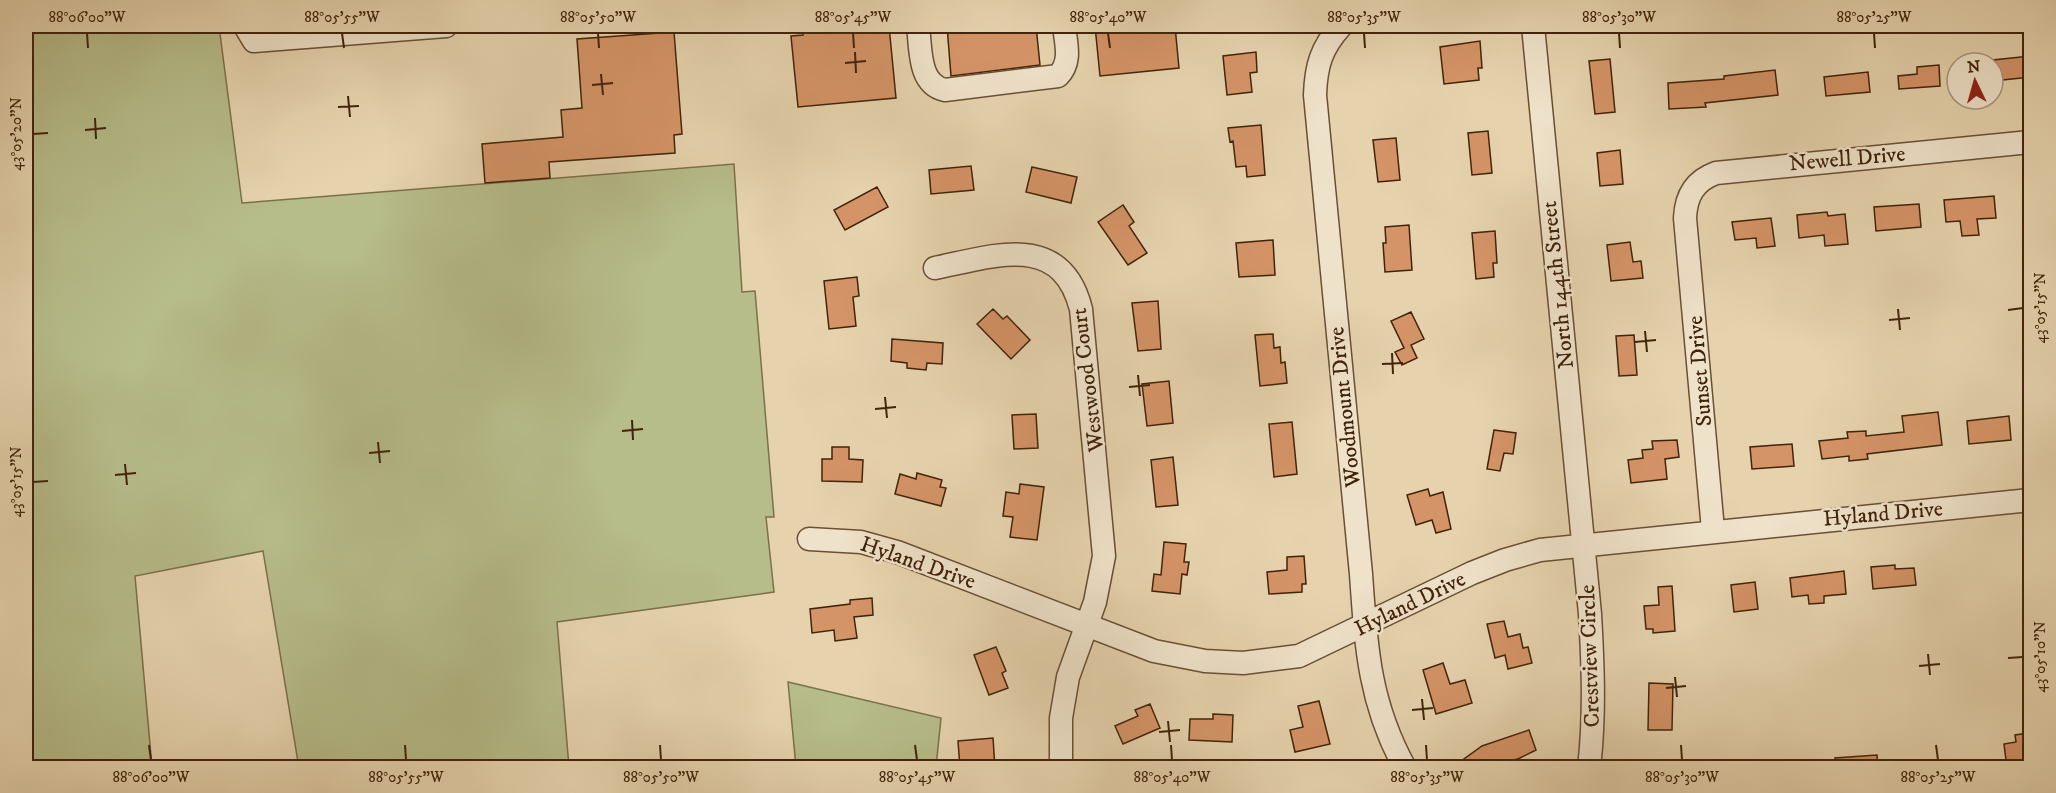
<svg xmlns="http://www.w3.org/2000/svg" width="2056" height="793" font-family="'IM FELL DW Pica',serif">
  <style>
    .green { fill: #b6bc8a; stroke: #7c704a; stroke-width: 1.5 }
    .building { fill: #d59467; stroke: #41230a; stroke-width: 1.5 }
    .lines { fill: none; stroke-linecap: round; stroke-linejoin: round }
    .minor-casing { stroke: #6a4f33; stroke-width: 25 }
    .minor { stroke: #efe2ca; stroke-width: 22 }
    .ticks { fill: none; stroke: #41230a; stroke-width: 2 }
    .labels { text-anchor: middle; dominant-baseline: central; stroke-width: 5; stroke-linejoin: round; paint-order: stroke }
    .street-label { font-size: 22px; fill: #41230a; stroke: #efe2ca }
    .neatline { fill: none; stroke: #41230a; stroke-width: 2 }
    .ticks-label { font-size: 15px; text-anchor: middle; fill: #41230a }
  </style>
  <rect width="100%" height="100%" fill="#e6d3ae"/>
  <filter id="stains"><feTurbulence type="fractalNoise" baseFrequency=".00333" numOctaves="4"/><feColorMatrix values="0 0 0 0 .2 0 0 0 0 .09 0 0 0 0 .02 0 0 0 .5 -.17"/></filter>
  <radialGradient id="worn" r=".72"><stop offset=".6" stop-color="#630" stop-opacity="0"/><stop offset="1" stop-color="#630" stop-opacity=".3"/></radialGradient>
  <path class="green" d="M26,26H219L242,203L734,164L742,292L755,291L774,517H766L774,592L557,622L569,767L299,768L263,551L135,576L152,767H26Z
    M788,682L941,718L936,767H796Z"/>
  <path class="building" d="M817,26H889L896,98L798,107L791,36L803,35L802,27Z
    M947,26H1036L1040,65L951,76Z
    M1095,26H1175L1179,68L1100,76Z
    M674,32L682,134L674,135L675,153L549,162L550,178L485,183L482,144L563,137L561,110L582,108L577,39Z
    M1480,41L1482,68H1478L1479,80L1444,84L1440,47Z
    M1256,52L1257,72L1250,73L1252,92L1227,95L1223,56Z
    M2030,56L2031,77L1993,81V60Z
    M1610,59L1615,112L1595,114L1589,61Z
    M1939,65L1940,86L1899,89L1898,76L1917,74V67Z
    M1775,70L1778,95L1705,103L1706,107L1669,109L1668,83L1724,79V76Z
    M1868,72L1870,92L1826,96L1824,77Z
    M1261,125L1265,175L1247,177L1246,166L1236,167L1233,141L1230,142L1228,128Z
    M1488,131L1492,173L1472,175L1468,133Z
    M1396,138L1400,180L1378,182L1373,140Z
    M1620,150L1623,184L1600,186L1597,153Z
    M971,166L974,190L931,194L929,170Z
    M1032,167L1077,177L1071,203L1026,192Z
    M877,187L888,207L845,230L834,210Z
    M1994,196L1996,218L1977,219L1979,235L1962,236L1960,221L1946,222L1944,200Z
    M1919,204L1921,227L1876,231L1874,207Z
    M1123,205L1134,222L1129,226L1147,253L1128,265L1098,222Z
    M1827,212L1828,216L1845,214L1848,244L1825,246L1824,235L1799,238L1797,215Z
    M1771,218L1775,246L1757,248L1756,238L1735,240L1732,222Z
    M1409,225L1412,270L1385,272L1383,243H1386L1385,227Z
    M1495,231L1497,263H1493L1494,277L1476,279L1472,233Z
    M1273,240L1275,275L1239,277L1236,243Z
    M1630,242L1633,262L1641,261L1643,278L1611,281L1607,245Z
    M857,277L859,296L853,297L856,326L829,329L824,281Z
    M1158,301L1161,349L1138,351L1132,303Z
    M993,309L1003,319L1007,316L1030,340L1011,359L977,324Z
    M1411,312L1424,339L1411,345L1417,358L1402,365L1395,352L1404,348L1391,321Z
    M1273,334L1274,348L1280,347L1281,363L1285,362L1287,383L1260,386L1255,335Z
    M1634,335L1637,375L1619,376L1616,336Z
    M892,339L943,343L942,364L927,363L926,370L907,368V363L891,361Z
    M1169,381L1173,423L1147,426L1142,384Z
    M1938,412L1942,445L1867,454L1868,459L1849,461V456L1822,459L1819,441L1848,438L1847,432L1866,431V436L1904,432L1902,416Z
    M1036,414L1038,448L1014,449L1012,415Z
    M2009,416L2011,440L1969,444L1967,421Z
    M1292,422L1297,474L1274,477L1269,424Z
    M1494,430L1516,433L1513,454L1504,453L1500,471L1487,469Z
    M1677,440L1679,457L1665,459L1667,479L1631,483L1628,460L1643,458L1642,450L1653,449L1652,441Z
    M1792,444L1794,466L1752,469L1750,447Z
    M832,447H849V459L863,460L862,482L822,481V459H832Z
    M1173,457L1178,505L1156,507L1151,460Z
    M917,473L942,480L940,487L946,488L941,506L895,494L900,474L916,479Z
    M1020,484L1044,487L1037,540L1010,537L1013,517L1003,516L1006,492L1019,494Z
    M1428,489L1430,496L1443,492L1451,529L1436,533L1432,520L1416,525L1407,495Z
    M1164,542L1186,544L1184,562H1189L1187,575L1182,574L1180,594L1152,591L1154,574L1161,575Z
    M1304,556L1306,584H1302V592L1269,594L1267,572L1287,570V557Z
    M1895,565V569L1914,568L1916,585L1873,589L1871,567Z
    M1844,571L1846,594L1824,596V603L1809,604L1808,595L1792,597L1790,578Z
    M1755,582L1758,609L1734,612L1731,585Z
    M1672,586L1675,631L1653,633V629H1646L1644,606L1659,605L1658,587Z
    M872,598L873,615L854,617L857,638L835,641L834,630L812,633L810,609L850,604V600Z
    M1504,621L1508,637L1520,634L1523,648L1528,647L1532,663L1508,669L1505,655L1495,658L1487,624Z
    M996,647L1006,671L1002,673L1008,688L989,695L974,655Z
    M1443,663L1450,684L1465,680L1472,703L1436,714L1423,670Z
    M1649,683L1673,684L1672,730H1648Z
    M1319,701L1330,744L1295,752L1290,730L1303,727L1298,706Z
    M1150,704L1160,728L1123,744L1115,726L1138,716L1135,710Z
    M1213,714L1233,715L1232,742L1189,740L1190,719H1213Z
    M1529,730L1536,750L1520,758L1492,768H1471L1464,759L1482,746Z
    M2028,733L2031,763L2025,764L2026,768H2007L2004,744L2016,742L2015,735Z
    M993,738L995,768H960L958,741Z
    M1877,755L1878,768H1835V758Z"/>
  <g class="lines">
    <g class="minor-casing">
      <path id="minor" d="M245,26L254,41L446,26
        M918,26C921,49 918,84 945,90L1058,76C1072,62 1066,44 1064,26
        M1341,26C1321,48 1316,66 1315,95L1361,574C1366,646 1369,703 1405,768
        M1533,26L1590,614C1593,666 1595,716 1589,768
        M935,268C994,256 1061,231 1081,309L1104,556L1095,602L1068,677L1061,718V768
        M1713,530L1685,218C1686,196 1694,181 1716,173L2030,142
        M809,539L861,542L897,552L1154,651L1205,661L1243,663L1299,656L1472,573L1505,560L1540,550L2030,500"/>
    </g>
    <use href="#minor" class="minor"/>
  </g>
  <path class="ticks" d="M87,33L88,48M342,33L344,48M598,33L599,48M853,33L854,48M1108,33L1110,48M1364,33L1365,48M1619,33L1620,48M1874,33L1875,48M855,52L856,73M845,63L866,61M601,74L603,95M592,85L613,83M348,96L350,117M338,107L359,106M95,118L96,139M85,130L106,128M33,134L48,133M1898,309L1900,330M2008,310L2023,308M1889,320L1910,318M1645,331L1647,352M1635,342L1656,340M1392,353L1393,374M1382,364L1403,363M1138,375L1140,396M1129,387L1150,385M885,397L887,418M875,409L896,407M632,420L633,440M622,431L643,429M378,442L380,463M369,453L390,451M125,464L127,485M115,475L136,473M33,482L48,481M1928,654L1930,675M2008,658L2023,657M1919,666L1940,664M1675,677L1677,697M1666,688L1686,686M1422,699L1424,720M1412,710L1433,708M1168,721L1170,742M1159,732L1180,730M149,745L151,760M405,745L406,760M660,745L661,760M915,745L917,760M1171,745L1172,760M1426,745L1427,760M1681,745L1682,760M1936,745L1938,760"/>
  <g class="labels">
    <g class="street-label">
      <text transform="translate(1847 159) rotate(-5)">Newell Drive</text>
      <text transform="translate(1558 285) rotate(-96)">North 144th Street</text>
      <text transform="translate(1700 371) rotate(-95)">Sunset Drive</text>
      <text transform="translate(1088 380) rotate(-97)">Westwood Court</text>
      <text transform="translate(1345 407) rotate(-96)">Woodmount Drive</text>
      <text transform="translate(1883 514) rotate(-5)">Hyland Drive</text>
      <text transform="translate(918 563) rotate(19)">Hyland Drive</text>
      <text transform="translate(1410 604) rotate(-26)">Hyland Drive</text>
      <text transform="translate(1590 656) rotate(-92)">Crestview Circle</text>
    </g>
  </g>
  <rect width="2056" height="793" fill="none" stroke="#e6d3ae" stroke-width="66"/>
  <g transform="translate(1975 81) rotate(355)"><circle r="28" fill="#efe2ca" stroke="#a9967d" stroke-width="1.5"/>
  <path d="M0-4.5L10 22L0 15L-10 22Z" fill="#8f2418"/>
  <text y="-9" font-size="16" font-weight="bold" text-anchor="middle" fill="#41230a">N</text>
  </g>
  <rect x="33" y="33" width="1990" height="727" class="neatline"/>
  <g class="ticks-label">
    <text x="87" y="22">88°06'00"W</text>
    <text x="342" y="22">88°05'55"W</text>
    <text x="598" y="22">88°05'50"W</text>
    <text x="853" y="22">88°05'45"W</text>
    <text x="1108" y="22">88°05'40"W</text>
    <text x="1364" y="22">88°05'35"W</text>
    <text x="1619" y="22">88°05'30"W</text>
    <text x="1874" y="22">88°05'25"W</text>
    <text transform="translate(16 134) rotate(-90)" y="5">43°05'20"N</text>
    <text transform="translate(2040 308) rotate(-90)" y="5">43°05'15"N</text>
    <text transform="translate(16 482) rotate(-90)" y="5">43°05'15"N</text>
    <text transform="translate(2040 657) rotate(-90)" y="5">43°05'10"N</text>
    <text x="151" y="782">88°06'00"W</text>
    <text x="406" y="782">88°05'55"W</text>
    <text x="661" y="782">88°05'50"W</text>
    <text x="917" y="782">88°05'45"W</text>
    <text x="1172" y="782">88°05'40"W</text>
    <text x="1427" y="782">88°05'35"W</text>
    <text x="1682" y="782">88°05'30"W</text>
    <text x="1938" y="782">88°05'25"W</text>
  </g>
  <rect width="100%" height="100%" filter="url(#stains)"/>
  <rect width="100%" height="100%" fill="url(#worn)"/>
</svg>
